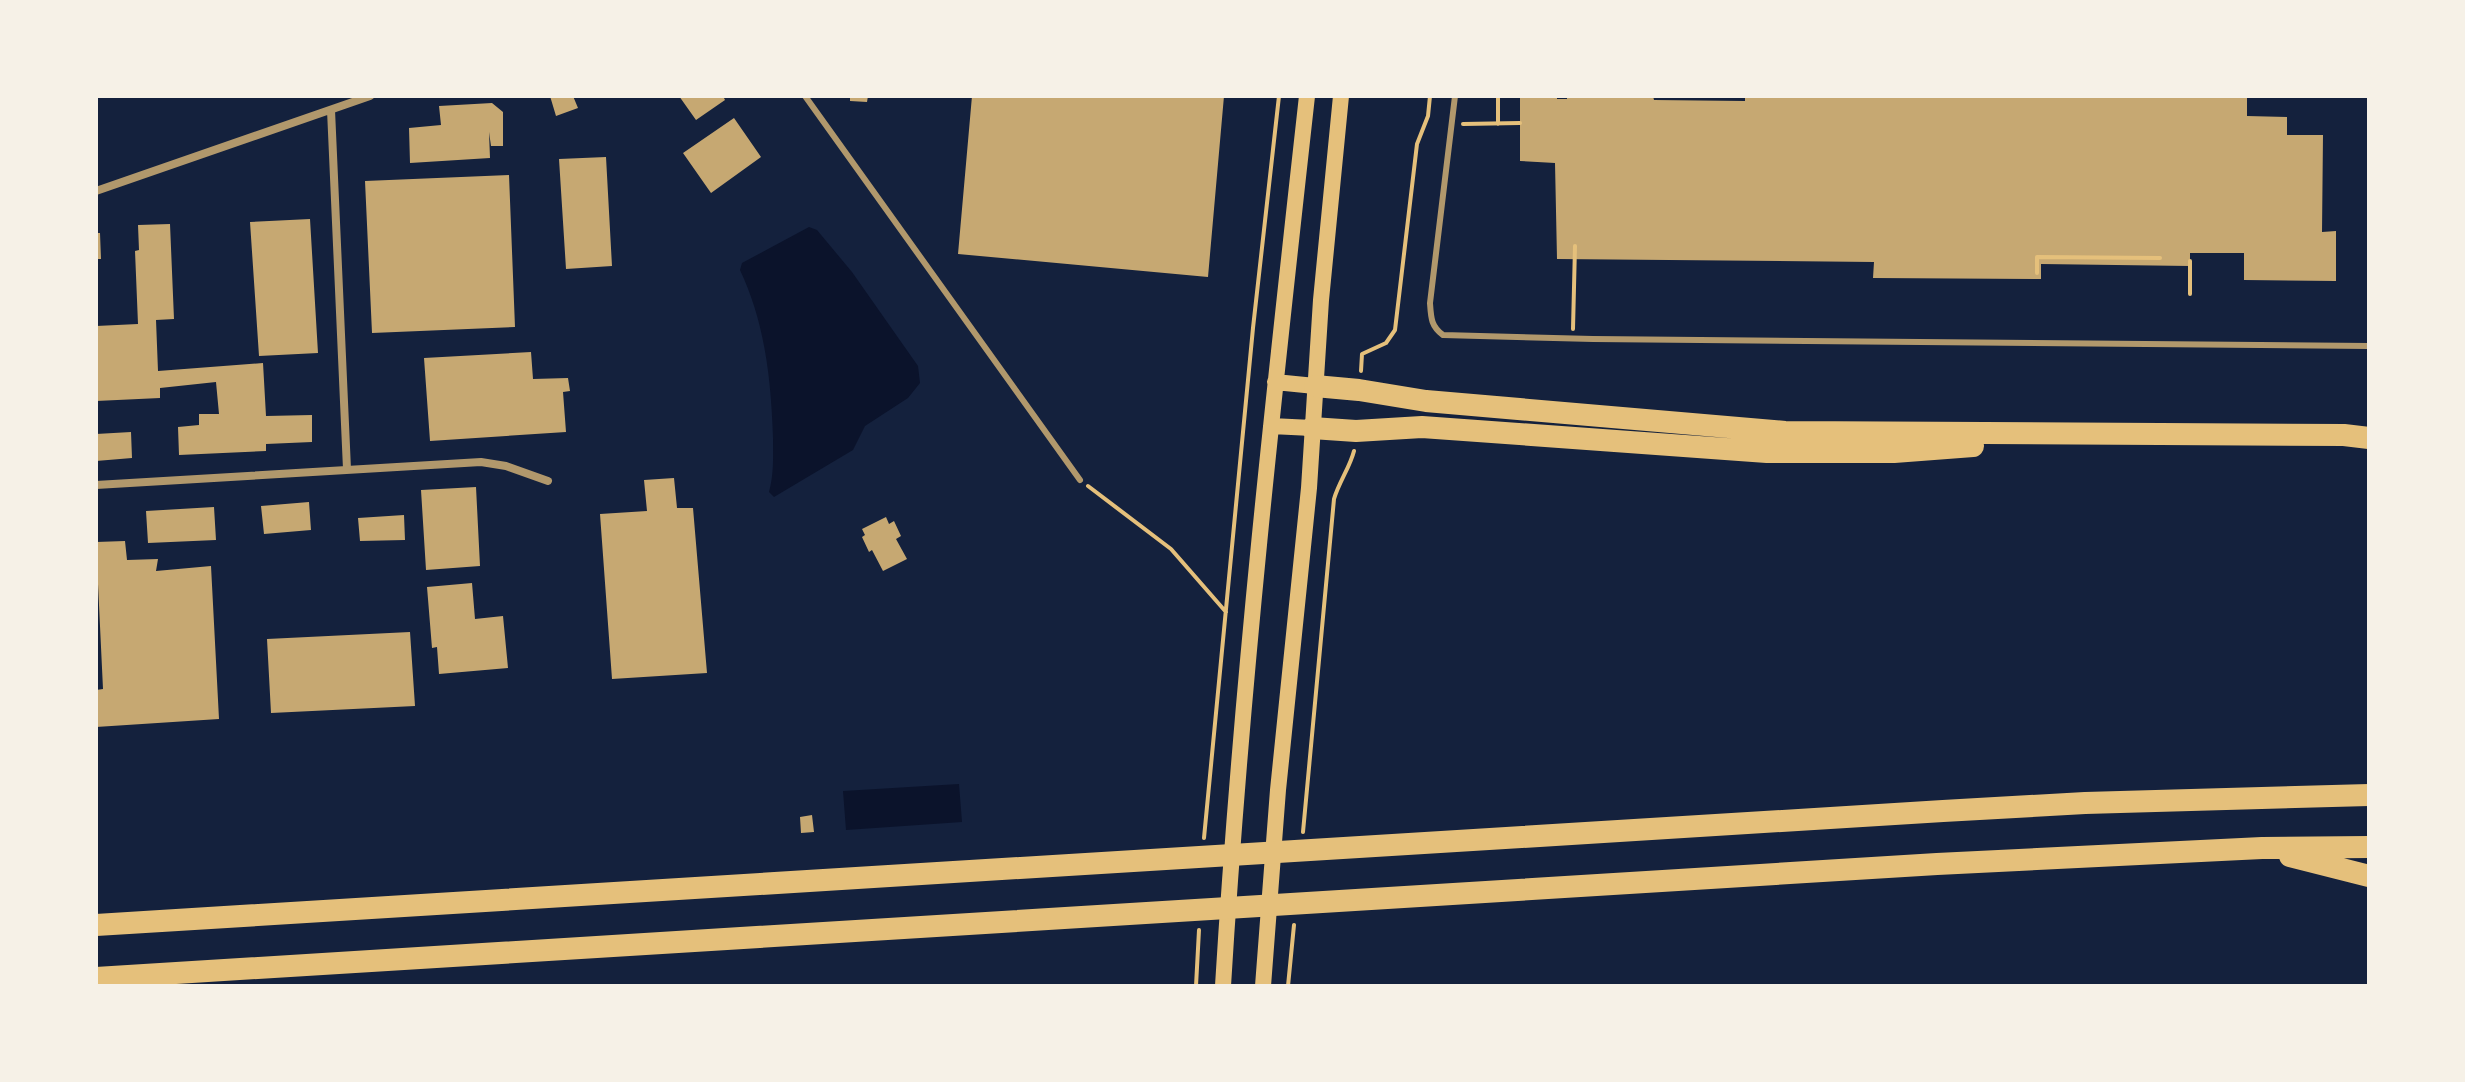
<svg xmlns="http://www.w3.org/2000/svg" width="2465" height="1082" font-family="'IBM Plex Sans',sans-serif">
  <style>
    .water { fill: #0b132b }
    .building { fill: #c6a872 }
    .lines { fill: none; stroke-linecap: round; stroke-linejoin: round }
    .path { stroke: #e5c07b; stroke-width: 4 }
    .service { stroke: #b1986c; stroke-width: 6 }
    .minor { stroke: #b1986c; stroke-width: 8 }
    .secondary { stroke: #e5c07b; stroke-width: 16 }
    .motorway { stroke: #e5c07b; stroke-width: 22 }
  </style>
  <rect width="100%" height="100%" fill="#14213d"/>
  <path class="water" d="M809,227L817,230L852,272L918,366L920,383L908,398L865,426L853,450L774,497L769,492C774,474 773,457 773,438C771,379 765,323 740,270L742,263Z
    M959,784L962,822L846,830L843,791Z"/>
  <path class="building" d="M550,96H573L578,108L556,116Z
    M679,96H723L725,100L696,120Z
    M850,96H868L867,102L850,101Z
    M972,96H1224L1208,277L958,254Z
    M1520,96H1557V99H1567V96H1653L1654,100L1745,101V96H2247V116L2287,117V135H2323L2322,232L2336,231V281L2244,280V253H2190V266L2041,264V279L1873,278L1874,262L1557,259L1555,163L1520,161Z
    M492,103L503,112V146H491L489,132L490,158L410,163L409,128L441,125L439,106Z
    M734,118L761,157L711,193L683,153Z
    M606,157L612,266L566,269L559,159Z
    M509,175L515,327L372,333L365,181Z
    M310,219L318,353L259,356L250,222Z
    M170,224L174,319L156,320L158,371L263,363L266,416L312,415V442L266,444V451L179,455L178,427L199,425V414H219L216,382L160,388V398L96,401V326L138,324L135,251L139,250L138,225Z
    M96,233H100L101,259H96Z
    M531,352L533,379L568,378L570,391L563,392L566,432L430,441L424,358Z
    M131,432L132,458L96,461V434Z
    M674,478L677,508H693L707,673L612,679L600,514L647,511L644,480Z
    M476,487L480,566L426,570L421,490Z
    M309,502L311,530L264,534L261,506Z
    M214,507L216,540L148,543L146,511Z
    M404,515L405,540L360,541L358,518Z
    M886,517L889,524L894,521L901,536L896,539L907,559L883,571L872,550L869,552L862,537L865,535L862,529Z
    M125,541L127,560L158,559L156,571L211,566L219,719L96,727V690L103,689L96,542Z
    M472,583L475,619L503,616L508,668L439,674L437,647L432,648L427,587Z
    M410,632L415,706L271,713L267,639Z
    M812,815L814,832L801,833L800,817Z"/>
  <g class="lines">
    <path class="path" d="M1463,124L1520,123
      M1498,124V96
      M2037,273V257L2160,258
      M2190,294V261
      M1573,329L1575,246
      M1361,371L1362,354L1386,343L1395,330L1417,144L1428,116L1430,96
      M1088,486L1171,549L1226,612
      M1303,832L1334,499C1339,482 1350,467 1354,451
      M1204,838L1253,328L1279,96
      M1196,986L1199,930
      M1288,986L1294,925"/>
    <path class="service" d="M805,96L1080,480
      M1455,96L1430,303C1431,318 1431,326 1443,335L1593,339L2369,346"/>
    <path class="minor" d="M331,110L347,469
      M96,191L370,96
      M96,485L481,462L506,466L548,481"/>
    <path class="secondary" d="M1275,382L1315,386
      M1271,426L1312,428
      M1223,986C1241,689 1274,392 1307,96
      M1263,986L1278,790L1309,488L1321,300L1341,96"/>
    <path class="motorway" d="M1315,386L1359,390L1426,401L1785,432L2344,435L2369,438
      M1312,428L1356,431L1422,427L1767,452H1894L1973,446
      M2290,856L2369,876
      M96,925L1943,811L2085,803L2369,795
      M96,978L1937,864L2262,848L2369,847"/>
  </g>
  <rect width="2465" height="1082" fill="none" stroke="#f6f1e7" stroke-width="196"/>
</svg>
